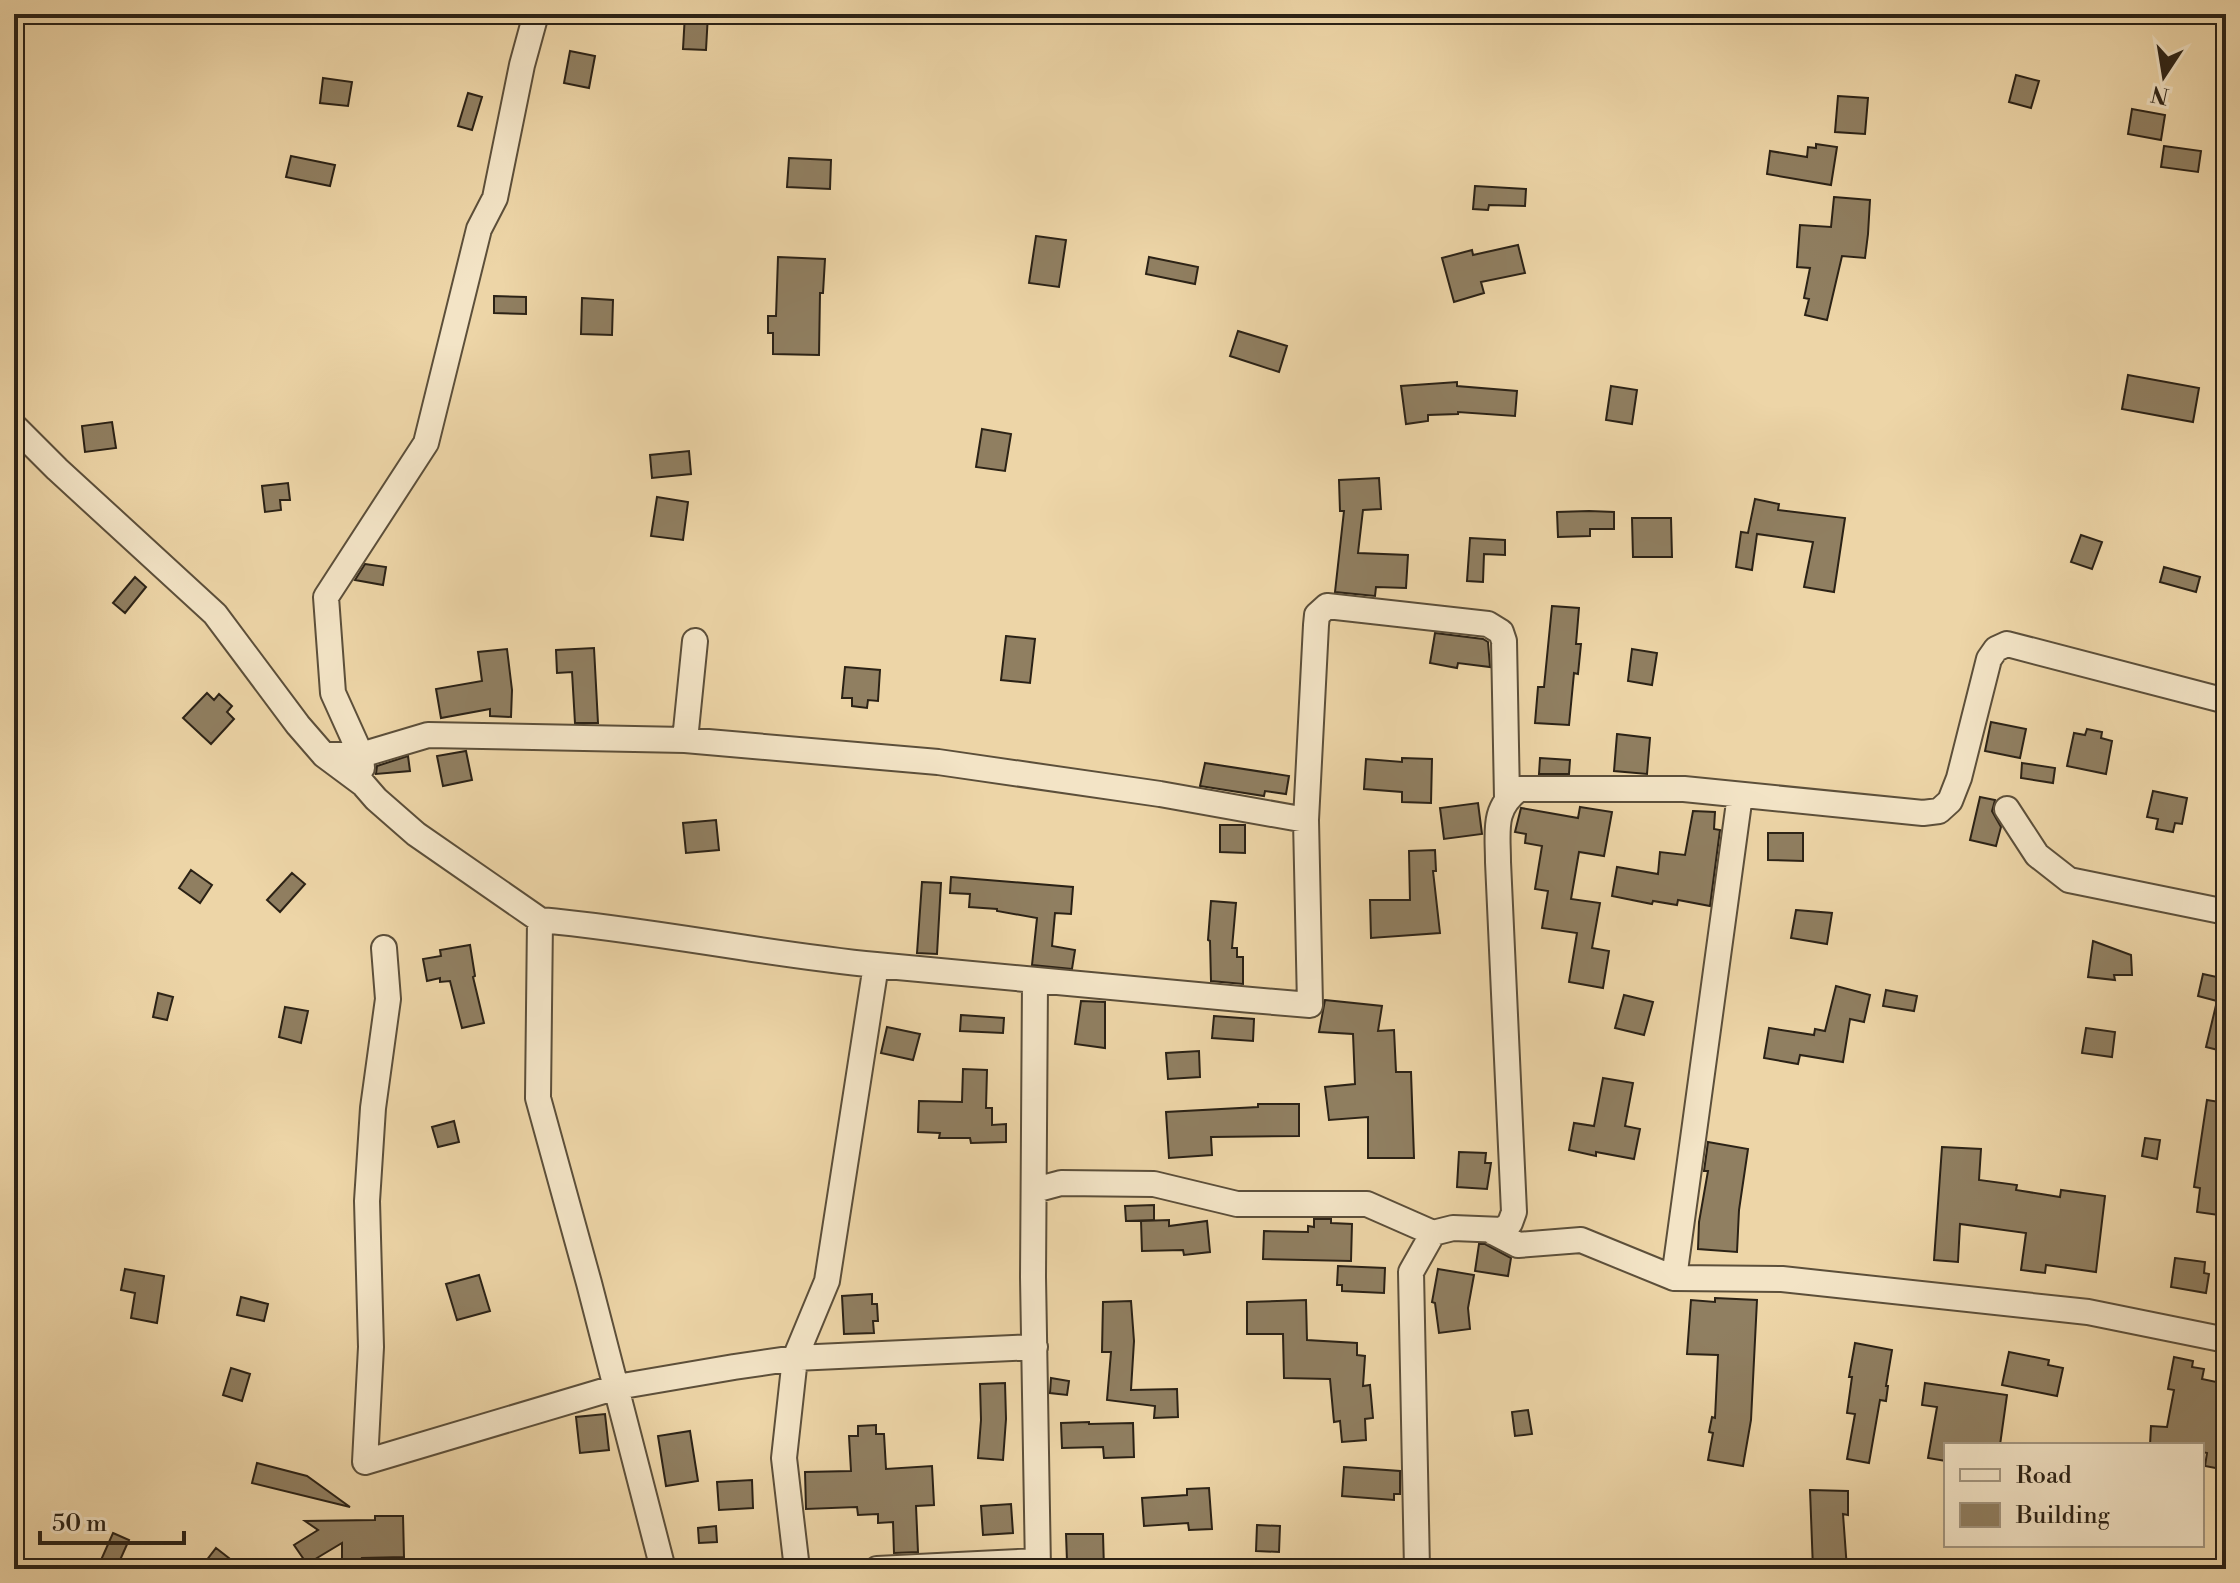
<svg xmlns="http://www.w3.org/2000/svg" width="2240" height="1583" font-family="'Libre Bodoni',serif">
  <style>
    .building { fill: #907f61; stroke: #2b2216; stroke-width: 2 }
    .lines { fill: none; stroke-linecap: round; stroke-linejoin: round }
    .minor-casing { stroke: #5c4f3a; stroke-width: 28 }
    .minor { stroke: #f3e4c6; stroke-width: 24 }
  </style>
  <rect width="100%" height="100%" fill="#edd5a7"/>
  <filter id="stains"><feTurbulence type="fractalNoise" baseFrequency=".0025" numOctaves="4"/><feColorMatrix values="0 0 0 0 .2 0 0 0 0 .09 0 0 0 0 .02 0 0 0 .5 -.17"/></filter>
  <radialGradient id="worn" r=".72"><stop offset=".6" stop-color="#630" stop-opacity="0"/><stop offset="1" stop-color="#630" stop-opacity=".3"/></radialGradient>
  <path class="building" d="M685,14H708L706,50L683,49Z
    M570,51L595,56L589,88L564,83Z
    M2016,75L2039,81L2031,108L2009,102Z
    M323,78L352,82L348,106L320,103Z
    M468,93L482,97L472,130L458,126Z
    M1838,96L1868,98L1865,134L1835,132Z
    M2132,109L2165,115L2161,140L2128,134Z
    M1816,144L1837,147L1831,185L1767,174L1770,151L1807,157L1808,147L1816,148Z
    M2164,146L2201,151L2198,172L2161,167Z
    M291,156L335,165L330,186L286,177Z
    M789,158L831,160L830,189L787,187Z
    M1475,186L1526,189L1525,206L1489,205L1488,210L1473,209Z
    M1834,197L1870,200L1868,234L1865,258L1842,256L1827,320L1805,315L1809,299L1804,298L1810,268L1797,267L1800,225L1831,227Z
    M1036,236L1066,240L1059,287L1029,283Z
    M1518,245L1525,273L1481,282L1484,293L1454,302L1442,258L1472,250L1473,255Z
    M778,257L825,259L823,293H820L819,355L773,354V333H768V316H776Z
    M1149,257L1198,267L1195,284L1146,274Z
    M494,296L526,297V314L494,313Z
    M582,298L613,300L612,335L581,334Z
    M1238,331L1287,346L1279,372L1230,356Z
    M2128,375L2199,388L2193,422L2122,409Z
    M1457,382V386L1517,391L1515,416L1458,412V414L1428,415V421L1406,424L1401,386Z
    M1611,386L1637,390L1632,424L1606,420Z
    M112,422L116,448L85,452L82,426Z
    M982,429L1011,434L1005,471L976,467Z
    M689,451L691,474L652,478L650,455Z
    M1379,478L1381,509L1363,510L1358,553L1408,555L1406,588L1376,587L1375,596L1335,592L1344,511H1340L1339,480Z
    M288,483L290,500H280L281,510L265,512L262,486Z
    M657,497L688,502L683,540L651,536Z
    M1755,499L1779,504L1778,510L1845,518L1834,592L1804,587L1813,542L1757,534L1752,570L1736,567L1741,532L1748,533Z
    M1589,511L1614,512V529H1590V536L1558,537L1557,512Z
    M1632,518H1671L1672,557H1633Z
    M2081,535L2102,542L2092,569L2071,562Z
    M1470,538L1505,540V555L1484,554L1483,582L1467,581Z
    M365,564L386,567L383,585L355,580Z
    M2164,567L2200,577L2196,592L2160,582Z
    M135,577L146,587L125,613L113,603Z
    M1552,606L1579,608L1576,644H1581L1578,674L1574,673L1569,725L1535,723L1538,687H1544Z
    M1435,633L1483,639L1488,642L1490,667L1458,663L1457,668L1430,663Z
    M1006,636L1035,639L1030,683L1001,680Z
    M594,648L598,723H575L572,672L557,673L556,650Z
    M507,649L512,690L511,717L490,716V709L441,718L436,689L482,681L478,652Z
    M1632,649L1657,653L1652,685L1628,681Z
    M845,667L880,670L878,701L868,700L867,708L852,706V698H842Z
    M207,693L214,700L219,694L232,706L227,712L234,719L211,744L183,718Z
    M1991,722L2026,729L2020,758L1985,751Z
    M2087,729L2102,732L2101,738L2112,741L2106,774L2067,766L2074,733L2085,735Z
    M1617,734L1650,738L1647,774L1614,771Z
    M466,751L472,780L443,786L437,756Z
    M408,756L410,771L376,774L377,766Z
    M1402,758L1432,759L1431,803L1402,802V792L1364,789L1366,759L1402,762Z
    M1540,758L1570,760L1569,774H1539Z
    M1205,763L1289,776L1286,794L1265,791L1264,796L1200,786Z
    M2022,763L2055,768L2053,783L2021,778Z
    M2153,791L2187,798L2182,824L2175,823L2173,832L2156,829L2158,819L2147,817Z
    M1980,797L1995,800L1992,811L2001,827L1996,846L1970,840Z
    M1478,803L1482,834L1444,839L1440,808Z
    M1580,807L1612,812L1604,856L1579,852L1571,899L1600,903L1592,948L1609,951L1603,988L1569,982L1577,933L1542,928L1548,891L1535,889L1542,846L1525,843L1526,834L1515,832L1521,808L1578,818Z
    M1693,811L1715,812L1714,829L1720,830L1710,906L1678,900L1677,905L1653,901L1652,904L1612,896L1617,867L1658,874L1660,852L1685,855Z
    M716,820L719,850L686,853L683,823Z
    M1220,825H1245V853L1220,852Z
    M1768,833H1803V861L1768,860Z
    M1435,850L1436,871H1433L1440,933L1371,938L1370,900H1410L1409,851Z
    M191,870L212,885L200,903L179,888Z
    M292,873L305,884L280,912L267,900Z
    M951,877L1073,887L1071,914L1055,913L1052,946L1075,950L1072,969L1032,965L1037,918L997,911V909L969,907L970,894L950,893Z
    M922,882L941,883L937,954L917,953Z
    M1211,901L1236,903L1232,948H1237V957H1243V984L1211,981L1210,941L1208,940Z
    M1796,910L1832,913L1827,944L1791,938Z
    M2093,941L2131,955L2132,975H2114L2115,980L2088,977Z
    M470,945L475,976L473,977L484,1023L462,1028L450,981L440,982V978L427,981L423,959L441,956L440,950Z
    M2203,974L2226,979V1052L2206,1047L2217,1001L2198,996Z
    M1836,986L1870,995L1864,1022L1850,1019L1843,1062L1800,1055L1798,1064L1764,1058L1769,1028L1814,1035L1815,1029L1825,1031Z
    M1886,990L1917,996L1914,1011L1883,1006Z
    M158,993L173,997L167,1020L153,1017Z
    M1624,995L1653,1002L1644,1035L1615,1028Z
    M1325,1000L1382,1006L1378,1031L1394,1030L1396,1072H1411L1414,1158H1368V1117L1329,1120L1325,1087L1355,1084L1353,1034L1319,1032Z
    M1081,1001L1105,1002V1048L1075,1044Z
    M285,1007L308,1011L301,1043L279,1037Z
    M961,1015L1004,1018L1003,1033L960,1031Z
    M1214,1016L1254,1019L1253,1041L1212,1038Z
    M887,1027L920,1034L913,1060L881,1053Z
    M2086,1028L2115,1032L2112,1057L2082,1053Z
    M1199,1051L1200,1077L1168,1079L1166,1053Z
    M963,1069L987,1070L986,1108H992V1125L1006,1124V1142L971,1143L970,1138H939L940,1133L918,1132L919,1101L962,1102Z
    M1603,1078L1633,1083L1625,1126L1640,1129L1634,1159L1596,1152V1156L1569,1150L1574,1123L1594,1126Z
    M2207,1100L2226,1103V1216L2197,1212L2200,1188L2194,1187Z
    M1258,1104H1299V1136L1211,1137L1212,1155L1169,1158L1166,1112L1258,1107Z
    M454,1121L459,1142L438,1147L432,1127Z
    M2145,1138L2160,1140L2157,1159L2142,1156Z
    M1708,1142L1748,1149L1739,1210L1737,1252L1698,1249L1699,1222L1708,1171H1704Z
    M1942,1147L1981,1149L1979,1180L2017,1185L2016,1190L2060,1197L2061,1190L2105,1196L2096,1272L2046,1265L2045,1273L2021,1270L2026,1233L1960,1224L1958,1262L1934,1260Z
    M1459,1152L1486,1153L1485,1163H1491L1487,1189L1457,1187Z
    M1154,1205V1220L1126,1221L1125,1206Z
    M1314,1219H1331V1223L1352,1224L1351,1261L1263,1259L1264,1231L1308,1232V1226L1314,1227Z
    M1169,1220V1226L1207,1221L1210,1252L1184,1255L1183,1250L1142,1251L1141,1221Z
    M1479,1244H1485L1511,1258L1508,1276L1475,1271Z
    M2175,1258L2205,1262L2204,1273L2209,1274L2206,1293L2171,1287Z
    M1338,1266L1385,1268L1384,1293L1342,1291V1285H1337Z
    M125,1269L164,1276L157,1323L131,1318L135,1293L121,1290Z
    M1438,1269L1474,1275L1468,1308L1470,1329L1439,1333L1435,1303L1432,1302Z
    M479,1275L490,1311L457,1320L446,1284Z
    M872,1294V1304H877L878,1321H873L874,1333L844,1334L842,1296Z
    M241,1297L268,1304L264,1321L237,1315Z
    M1715,1298L1757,1300L1751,1420L1743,1466L1708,1460L1713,1433L1709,1432L1712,1417L1715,1418L1718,1355L1687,1354L1691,1300L1715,1302Z
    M1306,1300L1307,1340L1357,1343V1355L1365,1356L1363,1386L1370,1385L1373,1418L1365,1419L1366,1440L1342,1442L1340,1421L1334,1422L1330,1379L1284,1378L1283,1334H1247V1302Z
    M1131,1301L1134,1341L1131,1390L1177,1389L1178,1417L1154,1418L1155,1406L1107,1400L1111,1352H1102L1103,1302Z
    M1855,1343L1892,1350L1886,1386H1888L1886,1401L1880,1400L1869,1463L1847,1459L1855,1414L1847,1413L1852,1377H1849Z
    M2009,1352L2049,1360L2048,1365L2063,1368L2057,1396L2002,1385Z
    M2174,1357L2193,1361L2192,1367L2204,1369L2202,1379L2226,1384V1470L2205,1466L2207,1453L2202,1452V1445H2150L2151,1426L2167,1427L2174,1390L2168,1389Z
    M231,1368L250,1374L242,1401L223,1395Z
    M1051,1378L1069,1381L1067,1395L1050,1393Z
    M1005,1383L1006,1419L1003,1460L978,1458L981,1420L980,1384Z
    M1925,1383L2007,1395L2000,1445H1946V1461L1928,1458L1937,1407L1922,1405Z
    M1528,1410L1532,1434L1515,1436L1512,1412Z
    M605,1414L609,1450L580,1453L576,1417Z
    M1089,1422V1424L1133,1423L1134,1457L1104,1458L1103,1447L1062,1448L1061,1423Z
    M876,1425V1434H884L886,1469L932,1466L934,1505L916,1506L918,1552L894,1553L893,1522L878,1523V1514L858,1515L857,1507L806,1509L805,1472L851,1471L849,1436H858V1426Z
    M690,1431L698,1481L666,1486L658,1436Z
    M257,1463L307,1476L350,1507L252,1483Z
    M1344,1467L1400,1471V1494H1394V1500L1342,1496Z
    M752,1480L753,1508L719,1510L717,1482Z
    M1209,1488L1212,1529L1189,1530L1188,1523L1144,1526L1142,1498L1187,1495V1489Z
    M1810,1490L1848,1491V1515L1843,1514L1847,1569H1813Z
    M1011,1504L1013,1533L983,1535L981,1506Z
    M375,1516H403L404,1557L362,1558L363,1569H342V1543L307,1564L294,1545L318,1530L305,1521L375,1520Z
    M1257,1525L1280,1526L1279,1552L1256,1551Z
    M716,1526L717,1542L699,1543L698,1528Z
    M113,1533L129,1540L116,1569H97Z
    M1066,1534H1103L1104,1569H1077V1561H1067Z
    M216,1548L243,1569H218L206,1561Z"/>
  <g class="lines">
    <g class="minor-casing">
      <path id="minor" d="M14,426L57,469L215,614L298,725L324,755L363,784L376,799L416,834L540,920L538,1098L589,1283L663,1569
        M685,740L695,641
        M324,755H361L428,735L685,740L938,762L1160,794L1306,820
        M362,768L361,755L333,693L326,597L426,443L479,229L495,198L522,65L536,14
        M2007,809L2037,855L2069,880L2226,912
        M540,920C652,930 763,954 876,965C1020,979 1165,993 1310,1005L1306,820L1316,625L1317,615L1327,606L1488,624L1501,632L1504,641L1507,798
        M384,948L388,999L373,1108L367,1201L371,1347L365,1462L617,1387L734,1367L795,1358L1035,1347
        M1035,982L1033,1277L1038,1569
        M1035,1190L1061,1183L1154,1184L1237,1204H1367L1433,1233
        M1493,1232L1518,1245L1581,1240L1674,1278L1782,1279L2088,1312L2226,1340
        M1674,1278L1740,795
        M797,1569L784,1458L795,1358L827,1281L876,965
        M877,1569L1038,1561
        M1417,1569L1411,1272L1433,1233L1453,1228L1503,1230L1510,1223L1514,1212L1498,862C1498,831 1492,809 1519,789H1684L1923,813L1939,811L1950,801L1959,778L1989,659L1996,649L2007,644L2226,701"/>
    </g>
    <use href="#minor" class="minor"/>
  </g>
  <rect width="2240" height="1583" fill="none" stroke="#edd5a7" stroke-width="48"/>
  <rect x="16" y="16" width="2208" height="1551" fill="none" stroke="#2b2216" stroke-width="4"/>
  <rect x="24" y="24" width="2192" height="1535" fill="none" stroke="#2b2216" stroke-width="2"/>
  <rect x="1944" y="1443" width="260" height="104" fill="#f3e4c6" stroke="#a39680" stroke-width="2"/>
  <rect x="1960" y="1469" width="40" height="12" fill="#f3e4c6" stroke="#a39680" stroke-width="2"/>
  <text x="2016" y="1483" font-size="24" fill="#2b2216">Road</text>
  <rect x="1960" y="1503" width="40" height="24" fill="#907f61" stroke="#a39680" stroke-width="2"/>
  <text x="2016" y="1523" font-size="24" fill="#2b2216">Building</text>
  <g transform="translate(2164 76) rotate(192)" stroke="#f3e4c6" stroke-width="6" paint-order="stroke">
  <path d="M0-6L14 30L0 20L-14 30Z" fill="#2b2216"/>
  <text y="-12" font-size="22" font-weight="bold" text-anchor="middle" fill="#2b2216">N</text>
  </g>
  <path d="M40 1531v12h144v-12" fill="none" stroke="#2b2216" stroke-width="4"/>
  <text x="52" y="1531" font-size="24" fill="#2b2216" stroke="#f3e4c6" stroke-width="6" paint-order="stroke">50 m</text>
  <rect width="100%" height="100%" filter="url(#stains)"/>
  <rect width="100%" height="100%" fill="url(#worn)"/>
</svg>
